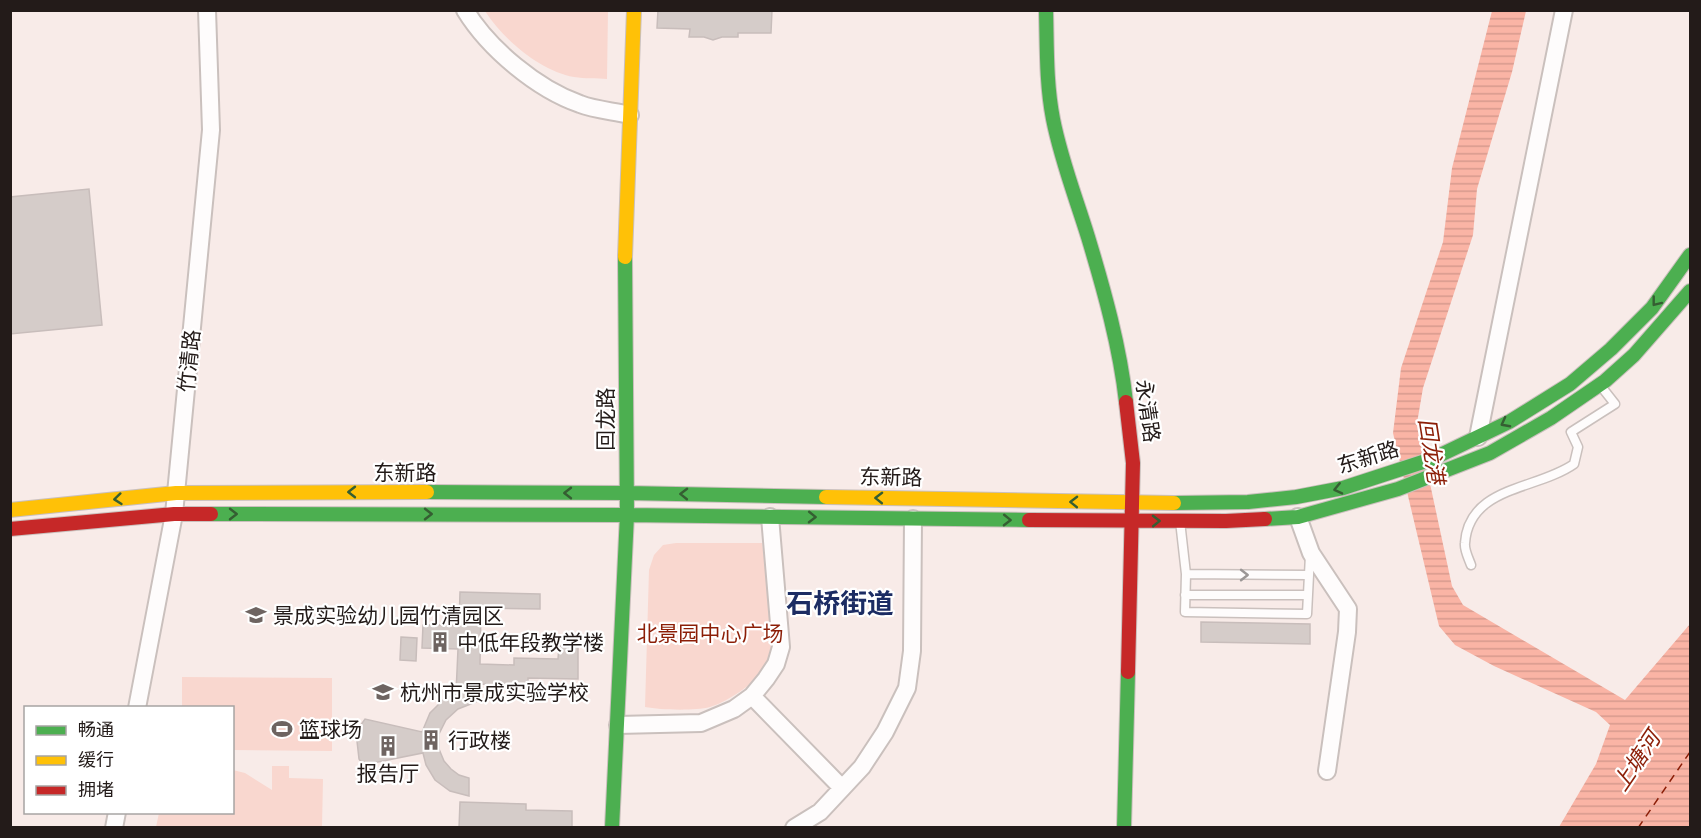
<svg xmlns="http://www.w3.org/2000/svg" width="1701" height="838" font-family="'PT Sans','Noto Sans SC',sans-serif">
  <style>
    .park { fill: #f9d7cf }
    .water { fill: url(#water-rules) }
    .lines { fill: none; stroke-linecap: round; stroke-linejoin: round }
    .ferry { stroke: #8c1e07; stroke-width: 1.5; stroke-dasharray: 8 6; stroke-linecap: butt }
    .building { fill: #d5ccc9; stroke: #c8bdbb; stroke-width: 1.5 }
    .lane-casing { stroke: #cac0bd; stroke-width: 11 }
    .street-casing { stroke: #cac0bd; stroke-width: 20 }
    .fast-casing { stroke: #cac0bd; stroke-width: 16 }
    .slow-casing { stroke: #cac0bd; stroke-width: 16 }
    .jam-casing { stroke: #cac0bd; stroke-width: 16 }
    .lane { stroke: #fefcfc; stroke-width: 8 }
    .street { stroke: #fefcfc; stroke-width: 16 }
    .fast { stroke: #4caf50; stroke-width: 14 }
    .slow { stroke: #ffc107; stroke-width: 14 }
    .jam { stroke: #c62828; stroke-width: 14 }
    .oneway { stroke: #355e32 }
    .oneway2 { stroke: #9b9796 }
    .labels { text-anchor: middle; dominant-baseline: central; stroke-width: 4.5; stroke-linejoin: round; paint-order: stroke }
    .street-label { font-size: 21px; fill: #231b19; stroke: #fff }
    .poi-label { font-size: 21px; fill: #231b19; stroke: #fff; text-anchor: start }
    .park-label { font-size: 21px; fill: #8c1e07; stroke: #fff }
    .water-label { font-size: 22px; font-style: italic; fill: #8c1e07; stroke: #fff }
    .district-label { font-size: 27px; font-weight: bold; fill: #1c2c63; stroke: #fff }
  </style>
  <defs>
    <pattern id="water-rules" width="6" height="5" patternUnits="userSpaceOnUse" patternTransform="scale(1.5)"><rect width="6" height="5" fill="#fab4a5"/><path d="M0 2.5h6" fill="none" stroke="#d69a8d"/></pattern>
  </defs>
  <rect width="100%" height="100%" fill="#f8ebe8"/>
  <path class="park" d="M485,11H608L607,79C597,78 585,79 574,77C540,71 503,39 485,11Z
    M676,543H762C766,574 777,622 774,652C771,674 729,702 710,707C694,711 661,710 645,707L649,570L654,555L663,545Z
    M182,677L332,678V751L233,750L232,708L182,707Z
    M272,766H289V778L323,779L322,827H156L159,813L232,812L233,770L245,773L272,790Z"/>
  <path class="water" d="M1492,11H1526L1512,72L1477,189L1473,235L1423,388L1417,423L1452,586L1463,605L1625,700L1690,624V824L1688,827H1559L1596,764L1610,725L1596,712L1494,666L1455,645L1439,626L1393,433L1401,368L1443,242L1452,168Z"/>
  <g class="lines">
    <path class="ferry" d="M1638,828L1690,752"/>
  </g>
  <path class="building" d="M658,10H772L771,33H738V37H722L713,40L704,37H689L690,29L657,28Z
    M89,189L102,325L10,334V197Z
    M460,592L540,594V609L481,608L480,664L514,665V658L558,659L559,646H578V679L528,678V685L476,684V702L458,709L446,720L439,734V749L444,761L451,769L459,775L469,778V796L450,791L435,780L426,765L423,753L363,765L359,759L357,741L360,726L365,719L422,732L430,713L443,700L456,693L458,649L422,648L423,625H459Z
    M1201,622L1310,624V644L1201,642Z
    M401,637L417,638L416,661L400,660Z
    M460,802L526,804V810L572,811V828H459Z"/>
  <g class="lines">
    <g class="lane-casing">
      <path id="lane" d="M1180,521L1186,574L1185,612L1307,614L1310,555
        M1471,565C1469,559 1464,550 1465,543C1469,486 1537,490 1574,464L1578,447L1571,432L1615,404L1600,385
        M1186,574L1309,575
        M1185,595H1308"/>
    </g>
    <g class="street-casing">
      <path id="street" d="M465,10C489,49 537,89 580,104C595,110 614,111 630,115
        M1478,437L1564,10
        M1298,517L1311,553L1348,609L1347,632L1327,771
        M752,696L842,788
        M137,708L174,514L211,130L207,10
        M618,725L701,723L734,709L752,696L766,679L776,664L781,647L770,517
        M114,828L117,812
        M794,828L820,812L862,767L885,732L907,688L912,651L913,519"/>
    </g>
    <g class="fast-casing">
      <path id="fast" d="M1046,10C1047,47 1046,83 1053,119C1061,160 1076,198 1088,237C1104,290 1120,347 1126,402
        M427,492L627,493L826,497
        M1174,503L1248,502L1296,497L1343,488L1432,459L1509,422L1570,384L1611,349L1652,308L1690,255
        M211,514L627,515L1029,520
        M1265,519L1298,517L1398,489L1490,453L1551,418L1605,381L1634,355L1690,291
        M612,828L627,515L625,257
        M1124,828L1128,672"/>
    </g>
    <g class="slow-casing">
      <path id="slow" d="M625,257L634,10
        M826,497L1174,503
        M10,510L176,493L427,492"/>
    </g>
    <g class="jam-casing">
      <path id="jam" d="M1126,402L1133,463L1128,672
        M1029,520L1226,521L1265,519
        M10,529L174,514H211"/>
    </g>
    <use href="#lane" class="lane"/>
    <use href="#street" class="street"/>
    <use href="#fast" class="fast"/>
    <use href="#slow" class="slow"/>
    <use href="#jam" class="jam"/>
  </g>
  <defs><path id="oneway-chevron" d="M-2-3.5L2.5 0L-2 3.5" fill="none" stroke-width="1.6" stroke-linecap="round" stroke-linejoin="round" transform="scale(1.5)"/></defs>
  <g class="oneway">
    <use href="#oneway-chevron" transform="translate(1656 302) rotate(128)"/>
    <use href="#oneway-chevron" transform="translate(1505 423) rotate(152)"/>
    <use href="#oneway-chevron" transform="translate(1338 489) rotate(167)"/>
    <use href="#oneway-chevron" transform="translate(352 492) rotate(-180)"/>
    <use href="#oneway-chevron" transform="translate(568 493) rotate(-180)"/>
    <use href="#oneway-chevron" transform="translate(684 494) rotate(-179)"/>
    <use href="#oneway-chevron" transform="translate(879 498) rotate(-179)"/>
    <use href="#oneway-chevron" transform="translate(118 499) rotate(174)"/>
    <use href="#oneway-chevron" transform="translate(1074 502) rotate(-179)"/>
    <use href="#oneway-chevron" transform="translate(233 514)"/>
    <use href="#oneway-chevron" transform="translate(428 514)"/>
    <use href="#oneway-chevron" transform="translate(812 517) rotate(1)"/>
    <use href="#oneway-chevron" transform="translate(1007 520) rotate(1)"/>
    <use href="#oneway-chevron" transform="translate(1156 521) rotate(-1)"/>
  </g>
  <use class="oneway2" href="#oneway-chevron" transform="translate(1244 575)"/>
  <defs>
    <g id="school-bare" transform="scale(1.62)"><path d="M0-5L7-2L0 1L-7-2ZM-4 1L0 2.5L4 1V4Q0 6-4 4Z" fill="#6e6461" stroke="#fff" stroke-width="2.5" paint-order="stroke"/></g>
    <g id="building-bare" transform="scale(1.62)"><path d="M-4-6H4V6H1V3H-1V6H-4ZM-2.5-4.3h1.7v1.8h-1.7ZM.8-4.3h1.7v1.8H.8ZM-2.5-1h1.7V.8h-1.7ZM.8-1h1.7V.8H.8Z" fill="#6e6461" stroke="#fff" stroke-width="2.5" paint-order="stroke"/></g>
    <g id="stadium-bare" transform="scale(1.62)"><path d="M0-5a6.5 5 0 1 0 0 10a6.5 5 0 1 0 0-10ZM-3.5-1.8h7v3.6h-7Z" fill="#6e6461" stroke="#fff" stroke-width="2.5" paint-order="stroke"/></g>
  </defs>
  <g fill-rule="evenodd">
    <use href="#school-bare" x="256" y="615"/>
    <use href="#building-bare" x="440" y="642"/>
    <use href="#school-bare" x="383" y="692"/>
    <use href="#stadium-bare" x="282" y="729"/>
    <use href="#building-bare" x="431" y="740"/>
    <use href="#building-bare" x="388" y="746"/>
  </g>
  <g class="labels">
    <g class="street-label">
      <text transform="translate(189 361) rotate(-84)">竹清路</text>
      <text transform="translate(1148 411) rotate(82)">永清路</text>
      <text transform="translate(605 419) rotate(-90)">回龙路</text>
      <text transform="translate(1368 457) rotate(-17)">东新路</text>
      <text x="405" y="472">东新路</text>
      <text transform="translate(891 477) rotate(1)">东新路</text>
    </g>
    <g class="poi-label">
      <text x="273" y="615">景成实验幼儿园竹清园区</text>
      <text x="457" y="642">中低年段教学楼</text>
      <text x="400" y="692">杭州市景成实验学校</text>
      <text x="299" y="729">篮球场</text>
      <text x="448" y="740">行政楼</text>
      <text x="388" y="773" text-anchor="middle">报告厅</text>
    </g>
    <g class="park-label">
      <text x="710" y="633">北景园中心广场</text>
    </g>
    <g class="water-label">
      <text transform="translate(1432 451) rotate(81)">回龙港</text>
      <text transform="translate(1636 761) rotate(-56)">上塘河</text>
    </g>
    <g class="district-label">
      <text x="840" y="603">石桥街道</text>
    </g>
  </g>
  <rect width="1701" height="838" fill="none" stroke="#231b19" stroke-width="24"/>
  <rect x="24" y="706" width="210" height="108" fill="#ffffff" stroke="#a7a4a3" stroke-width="1.5"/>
  <rect x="36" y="726" width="30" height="9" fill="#4caf50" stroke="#a7a4a3" stroke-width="1.5"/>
  <text x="78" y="736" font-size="18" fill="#231b19">畅通</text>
  <rect x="36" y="756" width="30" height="9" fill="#ffc107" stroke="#a7a4a3" stroke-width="1.5"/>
  <text x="78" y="766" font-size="18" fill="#231b19">缓行</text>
  <rect x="36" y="786" width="30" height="9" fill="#c62828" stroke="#a7a4a3" stroke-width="1.5"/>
  <text x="78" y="796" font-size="18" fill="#231b19">拥堵</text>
</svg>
